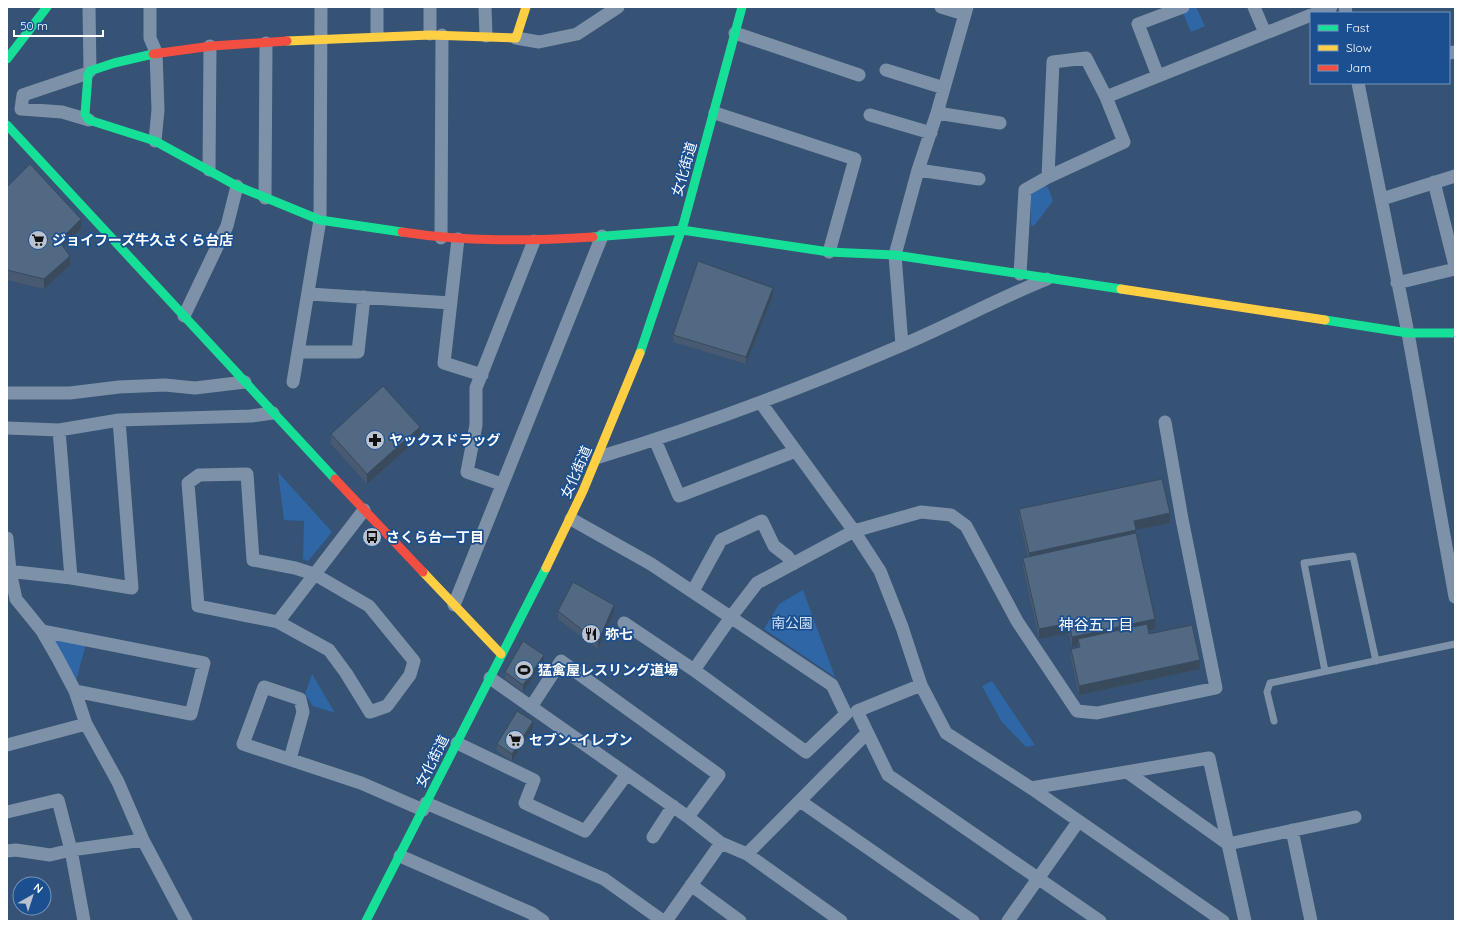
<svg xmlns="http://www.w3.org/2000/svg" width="1462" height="928" font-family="Quicksand,'Noto Sans JP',sans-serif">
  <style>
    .green { fill: #2f66a5 }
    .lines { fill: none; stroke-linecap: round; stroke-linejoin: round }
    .lane { stroke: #7d92a8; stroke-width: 7 }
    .street { stroke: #7d92a8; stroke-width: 13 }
    .fast { stroke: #16e098; stroke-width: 9 }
    .slow { stroke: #ffcf43; stroke-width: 9 }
    .jam { stroke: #f24e42; stroke-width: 9 }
    .wall { fill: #475a72 }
    .shaded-wall { fill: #394a5c }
    .building { fill: #526984; stroke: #394a5c }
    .labels { text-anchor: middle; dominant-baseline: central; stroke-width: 3.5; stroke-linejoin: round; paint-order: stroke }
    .street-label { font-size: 14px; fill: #fff; stroke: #1b4f8f }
    .poi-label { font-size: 14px; font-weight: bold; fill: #fff; stroke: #1b4f8f; text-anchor: start }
    .park-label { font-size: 14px; fill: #cfe3fa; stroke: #1b4f8f }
    .neighbourhood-label { font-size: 15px; fill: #fff; stroke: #1b4f8f }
  </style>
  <rect width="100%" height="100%" fill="#365274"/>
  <path class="green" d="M1193,7H1196L1205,26L1191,32L1182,11Z
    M1043,186L1048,187L1053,201L1034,226L1031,225V193Z
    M278,472L332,532L308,561L303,559L304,521L284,520Z
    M803,590L835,677L764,629L779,604Z
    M56,637L86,644L76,681L54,643Z
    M312,674L335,713L313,706L305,694Z
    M992,681L1035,745L1026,747L1001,721L982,686Z"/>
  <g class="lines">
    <path class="lane" d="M1325,671L1304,563L1353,556L1376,661
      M1274,721L1267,692L1270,683L1455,644"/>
    <path class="street" d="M89,7L90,71
      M150,7V38L156,52L158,110L155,141
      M430,7V34
      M485,7L486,36
      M941,7L964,14
      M1254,7L1265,33
      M1345,7L1346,13
      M1316,13L1331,7
      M735,33L859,75
      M377,35V7
      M516,38L539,42L577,34L618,7
      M1449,53L1455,52
      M1086,58L1106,97L1124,142L1048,177L1053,62Z
      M886,70L944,88
      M88,73L23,95L21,109L62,112L89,120
      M1158,76L1138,24L1183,7
      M1358,83L1408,333L1455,597
      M1106,97L1311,15
      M715,113L855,159L829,252
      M937,113L1000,123
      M870,115L931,133
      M209,170L210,46
      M918,170L979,179
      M1434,182L1455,266
      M265,198L266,43
      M1382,199L1455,176
      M441,238L442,35
      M458,239L444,363L482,375
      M1020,274L1025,190L1048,177
      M1397,283L1455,269
      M309,294L451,303
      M184,316L227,226L237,186
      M902,345L895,255L918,170L937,113L967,7
      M298,352H358L364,297
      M293,382L320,220L321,7
      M7,393H70L119,387L165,385L195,388L245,382
      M761,403L854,531L880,571L902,627L921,685L946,733L1031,788L1223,921
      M7,428L59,430L119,420L251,416L273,413
      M59,430L71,578
      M655,440L679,496L796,451
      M599,457C702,426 802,388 900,346C950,325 997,299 1047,279
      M247,474L253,560L295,568L314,574L369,606L414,661L410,675L387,706L370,712L346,673L329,650L278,622L198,606L188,483L199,475Z
      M501,484L467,472L476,425V388L534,241
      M571,519L651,564L832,685L846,714L806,752L694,670L624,623
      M7,538L10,571L16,599L42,631L57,657L75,691L86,724L118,782L143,840L186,921
      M7,571L71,578L132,588L119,420
      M693,591L721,540L762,521L774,546L787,556L793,564
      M454,605L602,236
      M278,622L364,510
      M42,631L204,663L191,714L75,691
      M694,670L731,617L757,583L854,531L921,512L951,515L966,526L1017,621L1077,711L1097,713L1216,688L1182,519L1165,422
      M490,678L688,817L721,843L747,854L841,921
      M921,685L857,711L888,775L1100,921
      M531,707L561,661L719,775L688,817
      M457,743L534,780L525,803L585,831L627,774
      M7,745L86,724
      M290,759L303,712L300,699L264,687L243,744L361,783L423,810
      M1127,772L1228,844L1355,817
      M1031,788L1209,758L1245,921
      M800,801L973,921
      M426,803L604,879L663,921
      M7,812L58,800L71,850L84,921
      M1292,830L1311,921
      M653,837L673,806
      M7,851L16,850L50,855L71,850L143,840
      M747,854L867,733
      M400,856L531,913L543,921
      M691,885L740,921
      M666,921L721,843
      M1008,921L1078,822"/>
    <path class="fast" d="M153,54L114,63L90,71L88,75L85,114L89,120L155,141L237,186L320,220L402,232
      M7,59L47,7
      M7,125L335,479
      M593,237L682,230L829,252L895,255L1121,289
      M1325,320L1408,333H1455
      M640,353L684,222L742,7
      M366,921L546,568"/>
    <path class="slow" d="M287,41L430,35L516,38L526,7
      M1121,289L1325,320
      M546,568L583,491L640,353
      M423,572L501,654"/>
    <path class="jam" d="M153,54L212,46L287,41
      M402,232C466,242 529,241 593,237
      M335,479L423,572"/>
  </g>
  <path class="wall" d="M7,187L81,229L63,246L70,265L44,289L7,280Z
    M773,295L746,364L673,342V335Z
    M331,434L420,437L367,484L331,444Z
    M1019,509L1170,523L1136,530L1155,629L1148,630L1149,634L1200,669L1079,695L1071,659V649L1078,648V646L1072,647L1069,633L1039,639L1023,567V558L1028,557L1019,519Z
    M558,611L614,612L598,649L558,619Z
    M544,662L523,692L505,679V672Z
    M533,728L512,761L497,751V744Z"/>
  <path class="shaded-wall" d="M81,219V229L59,251V241Z
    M70,256V265L44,289V279Z
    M773,288V295L746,364V357Z
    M420,427V437L367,484V474Z
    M1170,513V523L1136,530V540L1029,563V553L1134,521Z
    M614,605V612L598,649V642Z
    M1155,619V629L1079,645L1078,639V646L1072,647V637Z
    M1069,623V633L1039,639V629Z
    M544,655V662L523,692V685Z
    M1200,660V669L1079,695V686Z
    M533,721V728L512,761V754Z"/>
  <path class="building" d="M30,164L81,219L59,241L70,256L44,279L7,270V187Z
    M698,261L773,288L746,357L673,335Z
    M383,386L420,427L367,474L331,434Z
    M1162,479L1170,513L1134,521L1136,530L1029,553L1019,509Z
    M1136,533L1155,619L1072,637L1069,623L1039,629L1023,558Z
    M573,582L614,605L598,642L558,611Z
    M1147,624L1149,634L1192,625L1200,660L1079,686L1071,649L1080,647L1078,639Z
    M523,641L544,655L523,685L505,672Z
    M517,711L533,721L512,754L497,744Z"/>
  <defs>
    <g id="supermarket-disc" transform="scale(1)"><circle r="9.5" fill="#b9c2ce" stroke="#1b4f8f"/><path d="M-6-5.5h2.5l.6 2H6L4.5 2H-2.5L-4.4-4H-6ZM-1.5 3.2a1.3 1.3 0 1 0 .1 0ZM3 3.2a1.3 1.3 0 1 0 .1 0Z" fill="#111"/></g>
    <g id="pharmacy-disc" transform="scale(1)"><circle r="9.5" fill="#b9c2ce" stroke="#1b4f8f"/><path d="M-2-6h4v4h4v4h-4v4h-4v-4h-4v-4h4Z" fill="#111"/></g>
    <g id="bus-disc" transform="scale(1)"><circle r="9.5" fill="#b9c2ce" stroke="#1b4f8f"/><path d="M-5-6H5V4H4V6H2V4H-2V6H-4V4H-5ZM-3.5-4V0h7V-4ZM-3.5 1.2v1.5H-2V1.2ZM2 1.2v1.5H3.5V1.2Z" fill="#111"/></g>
    <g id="restaurant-disc" transform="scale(1)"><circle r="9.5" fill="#b9c2ce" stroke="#1b4f8f"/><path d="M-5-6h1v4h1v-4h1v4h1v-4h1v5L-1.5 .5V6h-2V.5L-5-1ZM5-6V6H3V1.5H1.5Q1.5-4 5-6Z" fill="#111"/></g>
    <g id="stadium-disc" transform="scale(1)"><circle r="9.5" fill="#b9c2ce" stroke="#1b4f8f"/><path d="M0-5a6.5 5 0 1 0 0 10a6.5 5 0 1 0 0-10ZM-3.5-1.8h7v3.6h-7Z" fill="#111"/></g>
  </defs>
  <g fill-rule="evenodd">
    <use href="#supermarket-disc" x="38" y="240"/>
    <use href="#pharmacy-disc" x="375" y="440"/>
    <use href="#bus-disc" x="372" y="537"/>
    <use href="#restaurant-disc" x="591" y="634"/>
    <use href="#stadium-disc" x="524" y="670"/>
    <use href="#supermarket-disc" x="515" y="740"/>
  </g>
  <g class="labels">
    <g class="street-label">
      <text transform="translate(684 169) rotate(-74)">女化街道</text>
      <text transform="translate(576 472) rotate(-66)">女化街道</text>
      <text transform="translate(432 761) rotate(-63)">女化街道</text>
    </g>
    <g class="poi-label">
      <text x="52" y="240">ジョイフーズ牛久さくら台店</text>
      <text x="389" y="440">ヤックスドラッグ</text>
      <text x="386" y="537">さくら台一丁目</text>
      <text x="605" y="634">弥七</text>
      <text x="538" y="670">猛禽屋レスリング道場</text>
      <text x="529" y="740">セブン-イレブン</text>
    </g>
    <g class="park-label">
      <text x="792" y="623">南公園</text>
    </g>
    <g class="neighbourhood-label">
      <text x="1096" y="624">神谷五丁目</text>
    </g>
  </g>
  <rect width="1462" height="928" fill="none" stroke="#ffffff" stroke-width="16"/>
  <rect x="1310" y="12" width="140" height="72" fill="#1b4f8f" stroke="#7695bc"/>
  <rect x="1318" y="25" width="20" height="6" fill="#16e098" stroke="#7695bc"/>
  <text x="1346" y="32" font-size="12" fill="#ffffff">Fast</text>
  <rect x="1318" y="45" width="20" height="6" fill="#ffcf43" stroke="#7695bc"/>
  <text x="1346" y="52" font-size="12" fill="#ffffff">Slow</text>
  <rect x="1318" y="65" width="20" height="6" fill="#f24e42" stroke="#7695bc"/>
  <text x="1346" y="72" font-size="12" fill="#ffffff">Jam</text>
  <g transform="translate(32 896) rotate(39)"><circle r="19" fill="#1b4f8f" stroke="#7695bc"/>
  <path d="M0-3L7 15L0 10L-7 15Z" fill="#b9c2ce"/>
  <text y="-6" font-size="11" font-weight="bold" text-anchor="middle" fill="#ffffff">N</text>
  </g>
  <path d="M14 30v6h89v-6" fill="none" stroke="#ffffff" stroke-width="2"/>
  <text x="20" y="30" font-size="12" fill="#ffffff" stroke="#1b4f8f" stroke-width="3" paint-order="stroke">50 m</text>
</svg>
